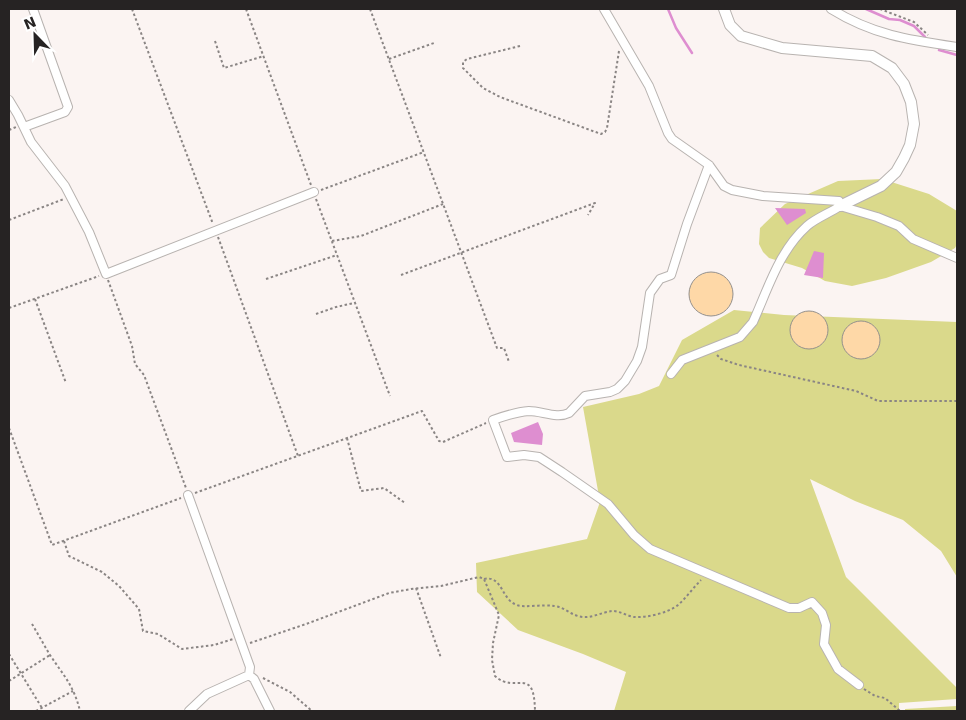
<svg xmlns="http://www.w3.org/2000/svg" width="966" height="720" font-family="'DejaVu Sans',sans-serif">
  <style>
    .green { fill: #dad98b }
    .water { fill: #de8ed0 }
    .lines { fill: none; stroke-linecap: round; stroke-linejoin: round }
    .stream { stroke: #de8ed0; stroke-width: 2.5 }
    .building { fill: #fed8a7; stroke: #94908c }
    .street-casing { stroke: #b8b3b0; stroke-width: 10 }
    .secondary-casing { stroke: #b8b3b0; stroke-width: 12 }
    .path { stroke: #8a8584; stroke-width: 2; stroke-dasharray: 2.5 2.5; stroke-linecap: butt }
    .street { stroke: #fff; stroke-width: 8 }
    .secondary { stroke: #fff; stroke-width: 10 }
  </style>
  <rect width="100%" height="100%" fill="#fbf4f2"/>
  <path class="green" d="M882,179L929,194L957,211V244L955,248L931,262L886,278L852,286L825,281L802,268L769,258L763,252L759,244L760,228L785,204L838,181Z
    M734,310L784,315L957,322V577L941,551L903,520L855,501L810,479L846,577L957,688V699L899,703V711H614L626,672L583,654L518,630L477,592L476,563L587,539L600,502L583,407L639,394L659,386L682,340Z
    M957,706V711H905V709Z"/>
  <path class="water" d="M775,208L805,209L806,213L787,225Z
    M814,251L824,253L823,278L804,275Z
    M538,422L543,434L542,445L514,442L511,433Z"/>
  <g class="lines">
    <path class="stream" d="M668,9L676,28L692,53
      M866,9L889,19L900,20L914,26L925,37
      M939,50L957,55"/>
  </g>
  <path class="building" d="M689 294a22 22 0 1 1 44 0a22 22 0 1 1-44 0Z
    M790 330a19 19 0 1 1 38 0a19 19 0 1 1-38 0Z
    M842 340a19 19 0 1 1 38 0a19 19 0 1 1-38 0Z"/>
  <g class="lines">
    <g class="street-casing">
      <path id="street" d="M604,9L649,86L668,133L672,139L709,165L724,186L732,190L763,196L839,201L840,206L877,217L899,226L913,239L957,258
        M831,9C873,35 909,40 957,47
        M9,100L18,115L31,142L65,186L89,232L106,274L314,192
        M24,127L65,112L68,107L33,9
        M709,165L687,224L671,275L660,279L650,293L642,347L637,361L625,381L617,389L610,392L585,396L569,413C557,419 542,411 529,411C516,412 504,416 493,420L507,457L524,455L539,457L562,472L608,504L634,535L650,549L789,608H799L812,602L822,613L826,625L824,644L838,669L859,685
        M671,374L682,360L740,337L753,322C768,289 779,251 807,226C816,218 830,213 840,206
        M188,495L250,667L249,675L207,694L189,711
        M249,675L254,679L270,711"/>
    </g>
    <g class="secondary-casing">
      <path id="secondary" d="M724,9L730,25L741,36L782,48L872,56L892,68L904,84L911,102L914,124L910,145L904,158L896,172L881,186L840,206"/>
    </g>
    <path class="path" d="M132,9L213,224
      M246,9L311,185
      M370,9L497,348H504L509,362
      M880,9L914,22L928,35
      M215,41L224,68L264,56
      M520,46L467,59L463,62V68L483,88L500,97L601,134L605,132L607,128L619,51
      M389,59L434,43
      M9,130L16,127
      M321,190L424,152
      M316,199L390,396
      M9,220L64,199
      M218,237L298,456
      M332,241L361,236L443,204
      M401,275L595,203L588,215
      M266,279L337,255
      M108,280L132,346L135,364L144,375L186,488
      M35,299L66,383
      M9,308L99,276
      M316,314L336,307L354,303
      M717,355L721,359L739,365L856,391L878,401H957
      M9,428L52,545L181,498
      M347,438L361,491L384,488L405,503
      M195,493L422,411L439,441L443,442L486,423
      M64,541L69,556L102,572L119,586L139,609L143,631L158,634L182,649L214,645L233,639
      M484,579C503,575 501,600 517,605C524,608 543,604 554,606C564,607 570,614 578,616C589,620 602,612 612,611C620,611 627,616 634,617C646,618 668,613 678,605C686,598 693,588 701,580
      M416,588L441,658
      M32,624C38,634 44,645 50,655C64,676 74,686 80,711
      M250,643L306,624L389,593L411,589L441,586L479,577L484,579L499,615L493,643L492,660L495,676C516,695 534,664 535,711
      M9,654L42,708
      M263,678L290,692L312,711
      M9,681L50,655
      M864,689L875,696L885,698L900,711
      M36,711L73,691"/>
    <use href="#street" class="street"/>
    <use href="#secondary" class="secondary"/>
  </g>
  <rect width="966" height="720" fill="none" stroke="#262323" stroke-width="20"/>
  <g transform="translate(35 35) rotate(337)" stroke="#ffffff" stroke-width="4" paint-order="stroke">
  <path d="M0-4L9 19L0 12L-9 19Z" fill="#262323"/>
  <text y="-8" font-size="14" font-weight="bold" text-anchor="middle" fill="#262323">N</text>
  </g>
</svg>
